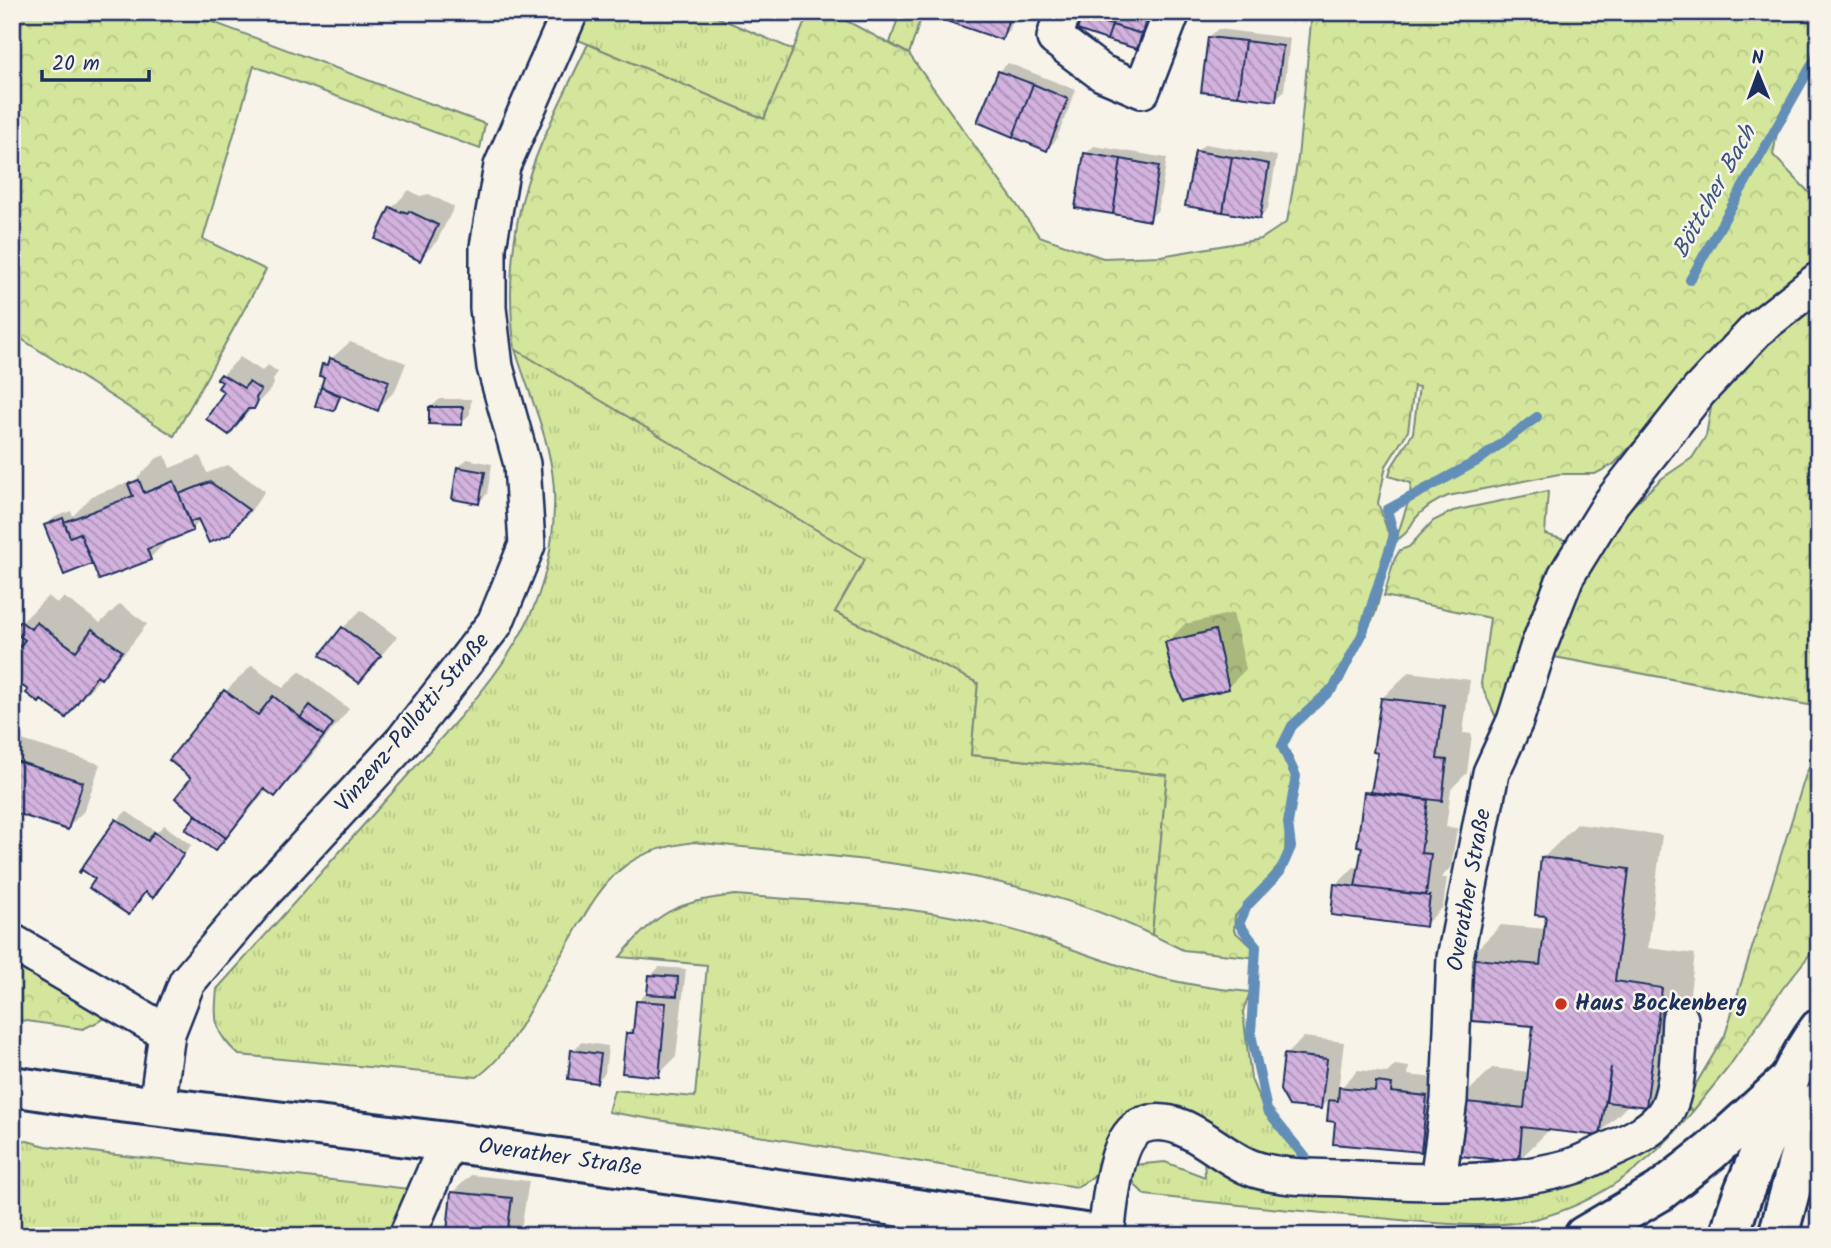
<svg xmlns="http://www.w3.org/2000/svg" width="1831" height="1248" font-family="Kalam,sans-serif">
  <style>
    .grass { fill: url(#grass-tufts); stroke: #788a7c; stroke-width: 2 }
    .forest { fill: url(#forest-crowns); stroke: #788a7c; stroke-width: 2 }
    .shadow { fill: #0003 }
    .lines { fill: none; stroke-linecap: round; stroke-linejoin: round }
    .stream { stroke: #628eb7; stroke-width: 10 }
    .building { fill: url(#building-back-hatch); stroke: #1b2f5e; stroke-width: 2 }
    .minor-casing { stroke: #1b2f5e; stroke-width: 40 }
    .major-casing { stroke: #1b2f5e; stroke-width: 44 }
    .minor { stroke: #f7f3e8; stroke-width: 35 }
    .major { stroke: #f7f3e8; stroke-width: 38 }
    .poi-dot { fill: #c8321e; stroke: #f7f3e8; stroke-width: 2.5 }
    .labels { text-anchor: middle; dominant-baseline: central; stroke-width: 5; stroke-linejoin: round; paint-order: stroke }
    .street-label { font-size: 23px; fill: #1b2f5e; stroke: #f7f3e8 }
    .poi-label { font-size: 23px; font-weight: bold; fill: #1b2f5e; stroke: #f7f3e8; text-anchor: start }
    .water-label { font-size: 24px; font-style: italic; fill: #395783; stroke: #f7f3e8 }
  </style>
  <defs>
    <pattern id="grass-tufts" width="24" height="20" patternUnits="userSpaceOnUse" patternTransform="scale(1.75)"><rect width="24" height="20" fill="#d4e69b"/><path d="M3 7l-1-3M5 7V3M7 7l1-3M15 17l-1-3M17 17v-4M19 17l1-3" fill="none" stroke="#b5c688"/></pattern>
    <pattern id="forest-crowns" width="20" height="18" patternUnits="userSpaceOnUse" patternTransform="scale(1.75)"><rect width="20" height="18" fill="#d4e69b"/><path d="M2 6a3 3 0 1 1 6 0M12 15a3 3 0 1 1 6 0" fill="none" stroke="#b5c688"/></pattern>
    <pattern id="building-back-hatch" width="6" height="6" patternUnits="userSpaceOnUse" patternTransform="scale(1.75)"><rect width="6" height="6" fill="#d3b2de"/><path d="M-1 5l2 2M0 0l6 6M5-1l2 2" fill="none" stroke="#aa91b7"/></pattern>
  </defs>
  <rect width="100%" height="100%" fill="#f7f3e8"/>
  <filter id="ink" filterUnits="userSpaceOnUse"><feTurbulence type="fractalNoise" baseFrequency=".0143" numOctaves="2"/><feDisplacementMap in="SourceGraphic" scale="14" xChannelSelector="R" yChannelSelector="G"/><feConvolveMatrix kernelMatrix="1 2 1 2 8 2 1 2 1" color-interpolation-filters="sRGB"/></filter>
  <g filter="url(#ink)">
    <path class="grass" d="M588,12H705L794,50L764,119L576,39Z
      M900,12H923L909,54L890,43Z
      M515,349L866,559L835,612L978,683L971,755L1167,775L1152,935C1010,865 848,859 694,842C624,851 606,877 573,935C557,962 542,988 527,1015C514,1038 499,1062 477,1077L239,1055C214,1033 214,1022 217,989C281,918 344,847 408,775C450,727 500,678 528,620C545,585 553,547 554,508C557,451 531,402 515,349Z
      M735,895C818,902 902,904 984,923C1040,935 1092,958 1146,974C1181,984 1216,989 1250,992L1243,1012L1251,1079L1266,1115L1278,1125L1286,1141L1306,1164L1271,1161L1217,1132L1107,1140C1095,1167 1108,1170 1077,1187L608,1112L614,1090L695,1097L707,965L620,957C657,911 677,902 735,895Z
      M1684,1104L1693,1111C1641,1177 1567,1226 1480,1225C1439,1225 1398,1219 1357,1216C1286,1210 1216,1203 1145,1195L1135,1185L1130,1172L1134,1165L1165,1162L1205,1177L1204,1154L1531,1189Z
      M12,1137L46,1146L108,1154L418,1190L387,1236H12Z"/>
    <path class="forest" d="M12,12H186L485,124L480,149L254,66L203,239L266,270L174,436L12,333Z
      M809,12H830L909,54L1039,236L1103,258L1161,256L1261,239L1287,222L1298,158L1312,12H1819V42L1777,132L1773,155L1819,203V267L1733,337L1614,464L1595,474H1559L1448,496C1435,501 1424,508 1415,519C1409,528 1407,535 1396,540L1410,496L1411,483L1389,476L1391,468L1413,433L1419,387L1414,386L1408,431L1386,466L1378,503L1391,541L1390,558L1375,614L1341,684L1322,703L1305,714L1282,740C1282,754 1289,765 1292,778C1297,799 1289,814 1286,834C1284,844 1287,851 1283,861L1235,916L1234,931L1255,949L1259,958L1183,950L1152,935L1167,775L971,755L978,683L835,612L865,559L515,349C507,296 511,234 527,183C542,135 567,89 588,44L764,119Z
      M1819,293V707L1544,655L1611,527L1661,479L1692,458L1706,436L1712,402L1761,347Z
      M1548,491L1545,534L1571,542L1502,731L1481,684L1490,618L1384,596L1394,560L1400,550L1409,547L1433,521L1453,511Z
      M1819,747V943L1783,988L1728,1068L1693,1111L1684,1104L1725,1035L1806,774Z
      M12,961L108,1017L83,1029L12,1019Z"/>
    <path class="shadow" d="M954,12H1016L1010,29L1002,38Z
      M1085,12H1153L1145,39L1136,47Z
      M1218,29L1290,38L1284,91L1275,99L1209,37Z
      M1008,63L1076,90L1056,140L1047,149L999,72Z
      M1205,144L1277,156L1268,208L1260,217L1196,152Z
      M1094,146L1167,158L1158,210L1149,219L1086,154Z
      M409,190L420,196L429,194L454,207L437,241L420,259L392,208Z
      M350,342L406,363L395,391L378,408L344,395L333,409L318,404L326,376L324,365Z
      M240,357L262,371L268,365L278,372L273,379L274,384L271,389L229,433L227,392L224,381L220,378Z
      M440,399H471L470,414L461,423L431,407Z
      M165,455L170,468L200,456L207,473L228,465L265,491L248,515L230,533L201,520L192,529L171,537L150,558L91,562L46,525L55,517L71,511L73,516L92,496L135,480L157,458Z
      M467,459L492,464L487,494L479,502L458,468Z
      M48,596L58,604L64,597L100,623L120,604L147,624L127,650L65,716L30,690L16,644L24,637L22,622Z
      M361,610L397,637L359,681L323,654L343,628Z
      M1233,613L1246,669L1228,687L1167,642L1185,624Z
      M252,665L283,688L300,671L349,709L301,769L275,795L268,789L224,840L187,828L198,815L194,778L171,760L226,691Z
      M1409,672L1470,680L1463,733L1472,734L1467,773L1451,789L1446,827L1457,828L1451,867L1441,878H1447L1443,907L1425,925L1336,885L1354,867L1360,868L1364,845L1366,793L1374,785L1378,770L1382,698Z
      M12,737L100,764L85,810L67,828L12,811Z
      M126,811L157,832L164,825L191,845L162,887L153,895L147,891L128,913L98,879L83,869L118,820Z
      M1577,824L1662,835L1648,948L1695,954L1680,1071L1645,1105L1630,1103L1599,1134L1550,1129L1518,1161L1458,1102L1492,1068L1530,1072L1535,1025L1467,959L1501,925L1546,929L1548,914L1543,858Z
      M659,967L686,969L676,1057L658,1075L627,1033L636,1025L638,1002L649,990L651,976Z
      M1304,1037L1344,1042L1338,1091L1358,1070L1387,1073L1395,1065L1409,1067L1408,1075L1444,1079L1439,1133L1421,1150L1337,1121L1329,1119L1331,1097L1321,1107L1286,1055Z
      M581,1042L608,1046L605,1073L597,1081L573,1051Z
      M471,1175L529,1181L520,1236H450L453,1192Z
      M585,1231L621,1235V1236H580Z"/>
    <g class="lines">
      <path class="stream" d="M1690,280L1819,52
        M1310,1163L1267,1110L1251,1034L1256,946L1239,924L1247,906L1280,872L1291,847L1288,823L1296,776L1282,746L1292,726L1334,687L1362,635L1394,535L1387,510L1479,460L1537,417"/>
    </g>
    <path class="building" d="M953,12H1011L1002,40L949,22Z
      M1083,12H1116L1112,25L1082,16Z
      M1116,12L1146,19L1142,34L1112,25Z
      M1082,16L1112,25L1107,40L1077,30Z
      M1112,25L1142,34L1137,49L1107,40Z
      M1208,37L1245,41L1238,96L1201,92Z
      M1245,41L1283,46L1276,101L1238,96Z
      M998,71L1033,84L1013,137L977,122Z
      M1033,84L1068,99L1047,151L1013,137Z
      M1195,151L1232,157L1223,212L1185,206Z
      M1084,153L1121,159L1113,214L1075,208Z
      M1232,157L1269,164L1260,219L1223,212Z
      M1121,159L1159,166L1150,221L1113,214Z
      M390,207L401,213L402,211L408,213L409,211L438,225L420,261L375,239Z
      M330,358L389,381L378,411L321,387L324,377L319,376L322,364L328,365Z
      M221,374L244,388L249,382L261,390L256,398L257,403L254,409H248L229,435L206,419L224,392L218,388L222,382L217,379Z
      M321,387L340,396L334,411L315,406Z
      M429,407H463L462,425L429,424Z
      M457,467L485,472L479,504L452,499Z
      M139,480L144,493L174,481L193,531L147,549L151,560L99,580L80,533L70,537L64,522L133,496L128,484Z
      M210,482L249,510L231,532V534L209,543L198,519L190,522L179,494Z
      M63,518L70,537L80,533L92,564L64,575L44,525Z
      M20,621L31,629L36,622L76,651L92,629L122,651L101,679L97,676L66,718L41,700L39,703L26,693L28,690L12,679V646L14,643L19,647L25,640L13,631Z
      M342,627L381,656L359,683L320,655Z
      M1215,630L1229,689L1183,700L1172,674L1165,642Z
      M224,690L258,715L273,696L324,736L275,797L264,789L226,838L175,798L191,778L169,760Z
      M1381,698L1444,705L1437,759L1447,760L1442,801L1371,792L1378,753L1373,752Z
      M310,705L333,724L324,736L300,718Z
      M13,760L83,782L68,830L12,812Z
      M1364,792L1428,800L1421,853L1431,854L1426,895L1355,887L1362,847L1357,846Z
      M196,815L226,838L215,851L185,829Z
      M116,819L148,841L154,832L184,854L153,898L145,892L129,915L89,888L95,879L82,870L80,873L79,872Z
      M1541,857L1629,869L1615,981L1662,988L1646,1107L1606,1102L1611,1067L1600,1136L1522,1127L1519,1162L1451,1155L1457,1101L1524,1108L1533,1026L1460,1020L1465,958L1540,965L1546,916L1535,915Z
      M1334,884L1430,896L1426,927L1331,915Z
      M649,975L678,977L677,996L647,994Z
      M636,1001L666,1003L659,1077L622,1073L626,1033H633Z
      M571,1050L601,1054L597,1083L568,1079Z
      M1284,1054L1327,1059L1321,1109L1289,1106L1280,1090Z
      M1376,1082L1392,1084L1391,1092L1427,1096L1421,1152L1333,1144L1335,1122L1327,1121L1329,1100L1338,1101L1339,1087L1375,1091Z
      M451,1192L512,1198L507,1236H449V1232H447Z"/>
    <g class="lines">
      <g class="minor-casing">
        <path id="minor" d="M1062,12L1055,38L1102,73L1142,90L1172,12
          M12,942L167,1033
          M157,1106L167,1033L187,982L264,892L403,741L454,676L495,623L527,545L522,464L495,367L488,308V247L502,166L570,12
          M1438,1181L1449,1100L1455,958L1491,773L1515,721L1538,648L1566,576L1611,503L1699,391L1756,330L1819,280
          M407,1236L448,1142
          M1106,1236C1110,1207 1113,1136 1143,1125C1183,1112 1216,1154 1249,1167C1275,1178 1315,1177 1343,1178C1418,1183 1497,1187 1570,1167C1583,1163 1596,1156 1609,1150C1628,1142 1648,1133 1662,1117C1680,1096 1678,1045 1680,1019"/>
      </g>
      <g class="major-casing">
        <path id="major" d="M12,1086L95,1099L448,1142L1106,1236
          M1584,1236L1659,1192L1710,1152L1788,1081
          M1730,1236C1736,1207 1748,1182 1759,1155C1777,1111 1790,1067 1819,1029
          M1778,1236L1808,1125L1819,1102"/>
      </g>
      <use href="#minor" class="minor"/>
      <use href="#major" class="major"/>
    </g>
  </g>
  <circle class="poi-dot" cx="1561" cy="1004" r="7"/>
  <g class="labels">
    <g class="street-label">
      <text transform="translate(413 723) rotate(-50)">Vinzenz-Pallotti-Straße</text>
      <text transform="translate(1470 890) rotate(-80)">Overather Straße</text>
      <text transform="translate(560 1158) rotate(8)">Overather Straße</text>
    </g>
    <g class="poi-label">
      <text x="1575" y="1004">Haus Bockenberg</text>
    </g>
    <g class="water-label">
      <text transform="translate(1715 192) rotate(-61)">Böttcher Bach</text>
    </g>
  </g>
  <rect width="1831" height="1248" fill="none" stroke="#f7f3e8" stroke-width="42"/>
  <rect x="21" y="21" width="1789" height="1206" fill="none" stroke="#1b2f5e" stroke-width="2.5" filter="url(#ink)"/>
  <g transform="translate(1758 74) rotate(359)" stroke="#f7f3e8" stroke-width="5" paint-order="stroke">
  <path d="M0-5L12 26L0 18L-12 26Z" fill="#1b2f5e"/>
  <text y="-10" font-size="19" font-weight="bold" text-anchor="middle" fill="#1b2f5e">N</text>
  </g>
  <path d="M42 70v10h107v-10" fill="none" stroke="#1b2f5e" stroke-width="3.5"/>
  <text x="52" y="70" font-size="21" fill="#1b2f5e" stroke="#f7f3e8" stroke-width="5" paint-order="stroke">20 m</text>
</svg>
